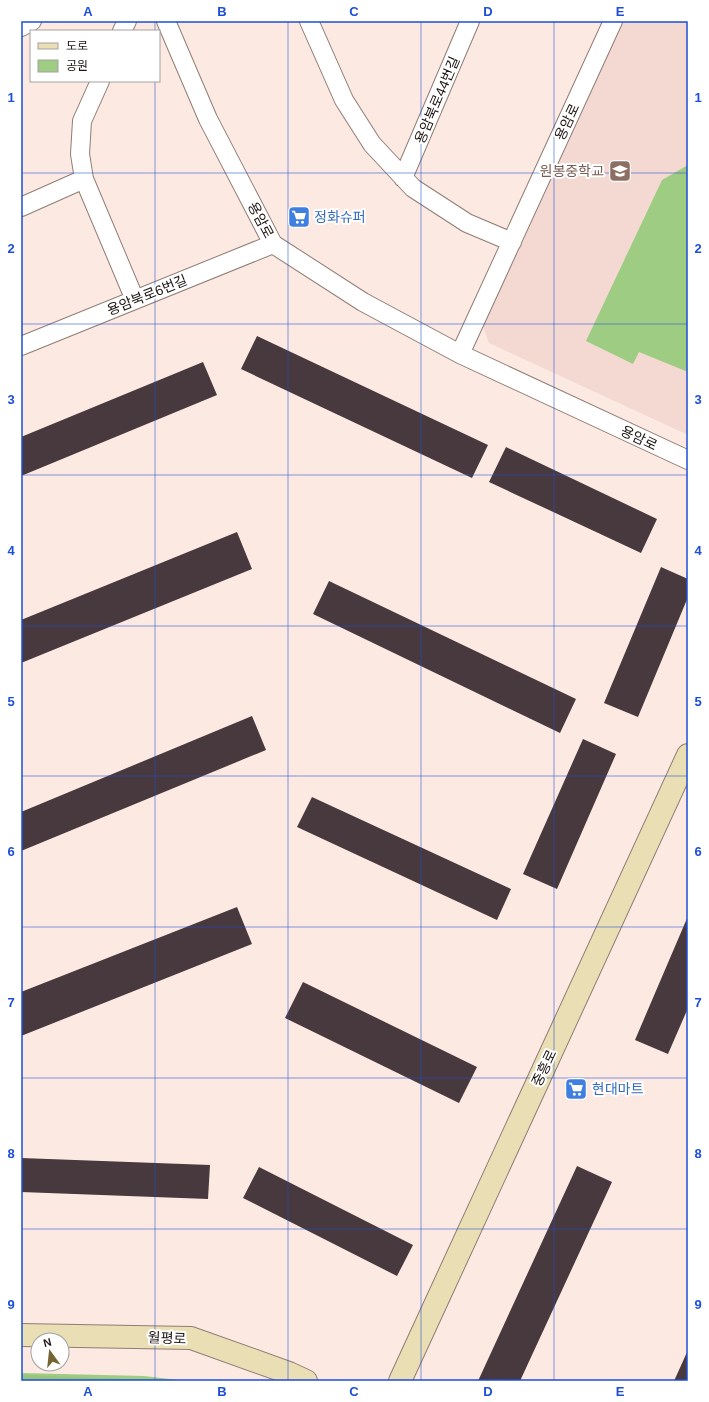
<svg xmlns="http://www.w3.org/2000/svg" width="709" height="1402" font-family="Arial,'Noto Sans KR',sans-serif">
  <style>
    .education { fill: #f3d9d2 }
    .green { fill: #9fcc83 }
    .forest { fill: #97c47a }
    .building { fill: #48393f }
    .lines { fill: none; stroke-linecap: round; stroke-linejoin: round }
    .street-casing { stroke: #8f7d76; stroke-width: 20 }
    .secondary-casing { stroke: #8f7d76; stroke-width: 24 }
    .street { stroke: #fff; stroke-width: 18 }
    .secondary { stroke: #e9deb4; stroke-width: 22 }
    .grid { fill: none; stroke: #1d4ed8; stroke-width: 1; stroke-opacity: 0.55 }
    .labels { text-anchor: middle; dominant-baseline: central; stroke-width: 4; stroke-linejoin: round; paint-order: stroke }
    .street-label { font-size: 14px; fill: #1c1512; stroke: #fff }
    .education-label { font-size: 14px; fill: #785e54; stroke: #fff; text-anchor: end }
    .shop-label { font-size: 14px; fill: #366cbe; stroke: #fff; text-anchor: start }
    .neatline { fill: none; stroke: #1d4ed8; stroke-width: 1.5 }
    .grid-label { font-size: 13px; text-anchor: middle; font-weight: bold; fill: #1d4ed8 }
  </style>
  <rect width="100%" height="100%" fill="#fce9e1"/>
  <path class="education" d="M622,21H688V435L489,343L481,321Z"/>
  <path class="green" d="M688,165V372L639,352L633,364L586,341L662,180Z
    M21,1373L144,1376L187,1381H21Z"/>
  <path class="forest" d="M21,1375L176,1381H21Z"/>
  <path class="building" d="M257,336L488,445L472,478L241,369Z
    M203,362L217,395L21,476V437Z
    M506,447L657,519L641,553L489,482Z
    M237,532L252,569L21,663V620Z
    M661,567L688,579V597L638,717L604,703Z
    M329,581L576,699L560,733L313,614Z
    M252,716L266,750L21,851V812Z
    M583,739L616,754L557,889L523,874Z
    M312,797L511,889L497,920L297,827Z
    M237,907L252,944L21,1036V992Z
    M688,916V1008L668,1054L635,1040Z
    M303,982L477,1067L459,1103L285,1018Z
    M21,1158L210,1165L208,1199L21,1192Z
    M577,1166L612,1182L520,1381H478Z
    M259,1167L413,1245L397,1276L243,1198Z
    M688,1350V1381H674Z"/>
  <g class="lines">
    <g class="street-casing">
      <path id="street" d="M166,21L208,119L273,244L363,302L460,354L688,460
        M309,21L344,100L372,144L413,188L467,223L512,242
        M21,27L32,21
        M122,31L127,21
        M403,178L470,21
        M84,179L135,300
        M21,207L84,179L80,154L82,121L100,81
        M21,346L273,244
        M460,354L613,21"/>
    </g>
    <g class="secondary-casing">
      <path id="secondary" d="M21,1335L191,1338L289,1373L306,1381
        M400,1381L688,755"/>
    </g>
    <use href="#street" class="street"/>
    <use href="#secondary" class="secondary"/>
  </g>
  <path class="grid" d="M155,21V31M288,21V1381M421,21V1381M554,21V1381M155,81V1381M21,173H688M21,324H688M21,475H688M21,626H688M21,776H688M21,927H688M21,1078H688M21,1229H688"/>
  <defs>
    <g id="school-square" transform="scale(1.15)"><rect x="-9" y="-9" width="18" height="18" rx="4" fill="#8d6e63" stroke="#fff"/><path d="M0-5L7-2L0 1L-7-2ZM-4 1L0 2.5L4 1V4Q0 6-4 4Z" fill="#fff"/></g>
    <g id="supermarket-square" transform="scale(1.15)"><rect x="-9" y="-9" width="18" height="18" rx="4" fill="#3f7fe0" stroke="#fff"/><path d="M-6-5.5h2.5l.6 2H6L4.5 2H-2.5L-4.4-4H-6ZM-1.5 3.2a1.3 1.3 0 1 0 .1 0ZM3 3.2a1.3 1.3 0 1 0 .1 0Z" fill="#fff"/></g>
  </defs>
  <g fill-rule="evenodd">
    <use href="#school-square" x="620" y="171"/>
    <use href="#supermarket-square" x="299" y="217"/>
    <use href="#supermarket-square" x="576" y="1089"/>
  </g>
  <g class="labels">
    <g class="street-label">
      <text transform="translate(437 100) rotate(-67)">용암북로44번길</text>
      <text transform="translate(567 122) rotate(-65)">용암로</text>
      <text transform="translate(261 220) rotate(62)">용암로</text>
      <text transform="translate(147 295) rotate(-22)">용암북로6번길</text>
      <text transform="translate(639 438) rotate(25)">용암로</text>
      <text transform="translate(544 1068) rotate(-65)">중흥로</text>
      <text transform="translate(167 1338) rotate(2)">월평로</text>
    </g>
    <g class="education-label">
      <text x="604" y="171">원봉중학교</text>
    </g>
    <g class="shop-label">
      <text x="314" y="217">정화슈퍼</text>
      <text x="592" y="1089">현대마트</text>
    </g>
  </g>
  <rect width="709" height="1402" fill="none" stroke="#ffffff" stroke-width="44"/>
  <rect x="30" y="30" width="130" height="52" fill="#ffffff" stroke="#a4a1a0"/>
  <rect x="38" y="43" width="20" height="6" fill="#e9deb4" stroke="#a4a1a0"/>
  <text x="66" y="50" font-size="12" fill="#1c1512">도로</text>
  <rect x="38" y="60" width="20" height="12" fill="#9fcc83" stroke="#a4a1a0"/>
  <text x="66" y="70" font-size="12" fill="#1c1512">공원</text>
  <g transform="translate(50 1352) rotate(345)"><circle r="19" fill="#ffffff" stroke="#a4a1a0"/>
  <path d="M0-3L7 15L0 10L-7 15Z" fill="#756432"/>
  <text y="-6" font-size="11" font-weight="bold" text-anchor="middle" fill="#1c1512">N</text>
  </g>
  <rect x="22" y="22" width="665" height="1358" class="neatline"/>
  <g class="grid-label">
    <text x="88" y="16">A</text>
    <text x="222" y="16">B</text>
    <text x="354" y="16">C</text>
    <text x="488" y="16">D</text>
    <text x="620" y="16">E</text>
    <text x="11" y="102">1</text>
    <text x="698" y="102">1</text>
    <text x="11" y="253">2</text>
    <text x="698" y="253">2</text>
    <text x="11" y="404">3</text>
    <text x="698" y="404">3</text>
    <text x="11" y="555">4</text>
    <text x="698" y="555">4</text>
    <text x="11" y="706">5</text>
    <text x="698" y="706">5</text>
    <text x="11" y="856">6</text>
    <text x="698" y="856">6</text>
    <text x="11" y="1007">7</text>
    <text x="698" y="1007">7</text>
    <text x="11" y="1158">8</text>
    <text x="698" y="1158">8</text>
    <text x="11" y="1309">9</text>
    <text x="698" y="1309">9</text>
    <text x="88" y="1396">A</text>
    <text x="222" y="1396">B</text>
    <text x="354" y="1396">C</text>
    <text x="488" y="1396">D</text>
    <text x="620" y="1396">E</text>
  </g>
</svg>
